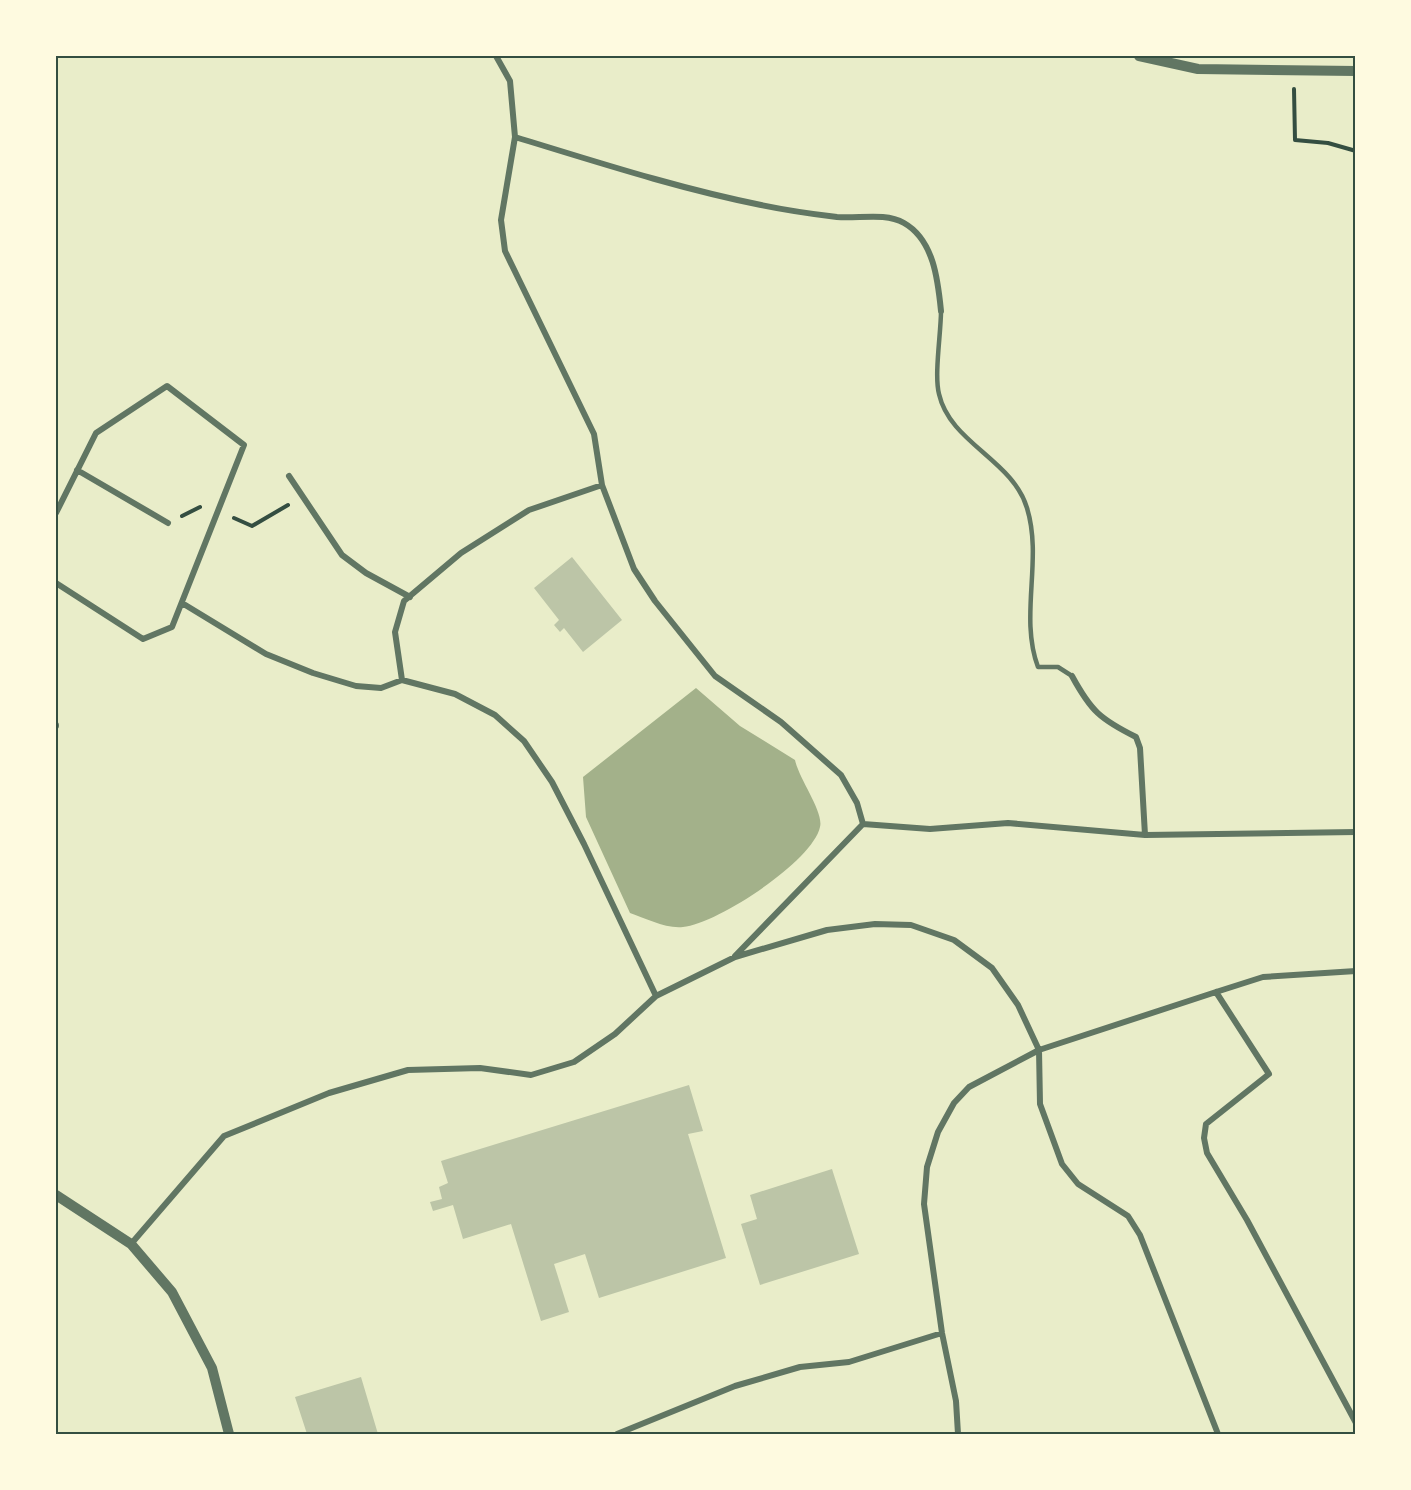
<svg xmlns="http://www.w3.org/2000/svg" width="1411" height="1490" font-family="'Work Sans',sans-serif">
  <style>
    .water { fill: #a3b18a }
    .building { fill: #bcc5a7 }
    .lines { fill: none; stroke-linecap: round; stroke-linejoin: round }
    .path { stroke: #344e41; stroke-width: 4 }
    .service { stroke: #617663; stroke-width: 4.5 }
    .minor { stroke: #617663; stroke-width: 6 }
    .tertiary { stroke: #617663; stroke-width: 10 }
    .neatline { fill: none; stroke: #344e41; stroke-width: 2 }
  </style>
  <rect width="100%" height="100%" fill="#e9edc9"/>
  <path class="water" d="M696,688L740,726L795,760C799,779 824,812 820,827C813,861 717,924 683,927C666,929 645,918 630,913L586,817L583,777Z"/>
  <path class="building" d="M572,557L622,620L583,652L564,628L560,632L554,625L559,620L534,588Z
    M689,1085L703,1131L688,1134L726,1258L599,1298L585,1254L554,1264L569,1312L541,1321L511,1224L463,1239L453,1205L433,1211L430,1202L442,1199L439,1187L448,1183L441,1161Z
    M832,1169L859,1254L760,1285L741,1224L757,1219L750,1195Z
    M361,1377L378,1434H307L295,1397Z"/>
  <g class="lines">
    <path class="path" d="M1294,89L1295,140L1328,143L1356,151
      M182,516L200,507
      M234,518L252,526L288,505"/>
    <path class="service" d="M941,311C941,333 934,375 939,394C950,443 1013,460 1027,508C1043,560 1019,616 1038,667H1058L1072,676"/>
    <path class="minor" d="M496,56L510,81L515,137L501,220L505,251L594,434L602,485L634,569L655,601L715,676L781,722L841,775L857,803L863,824
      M515,137C597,162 677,188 761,205C785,210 812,214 837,217C858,219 885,212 904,223C934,240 938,281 941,311
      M77,470L168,523
      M289,476L342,555L366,573L410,597
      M56,513L96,433L167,386L244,445L172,627L143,639L56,583
      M182,603L266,654L313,673L356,686L381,688L402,680L455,694L495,715L524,741L552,782L584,844L656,996
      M1072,676C1091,711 1100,719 1136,737L1140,748L1145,835
      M402,680L395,632L404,601L461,553L529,510L602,485
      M56,725V726
      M735,956L863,824L930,829L1008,823L1145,835L1356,832
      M1216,992L1269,1074L1206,1124L1204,1138L1207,1153L1247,1220L1356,1423
      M131,1244L224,1136L329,1093L408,1070L480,1068L531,1075L574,1062L615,1034L656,996L735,957L827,930L875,924L911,925L954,940L992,968L1018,1005L1039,1050L1040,1104L1062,1164L1078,1184L1128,1216L1140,1235L1218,1434
      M617,1434L735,1386L800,1367L849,1362L942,1333
      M958,1434L956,1401L942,1333L924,1204L927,1167L938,1132L954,1103L969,1087L1039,1050L1216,992L1263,977L1356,971"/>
    <path class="tertiary" d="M1139,56L1198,69L1356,71
      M56,1195L131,1244L172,1292L212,1368L229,1434"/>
  </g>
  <rect width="1411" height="1490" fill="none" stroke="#fefae0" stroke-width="114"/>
  <rect x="57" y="57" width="1297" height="1376" class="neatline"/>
</svg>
